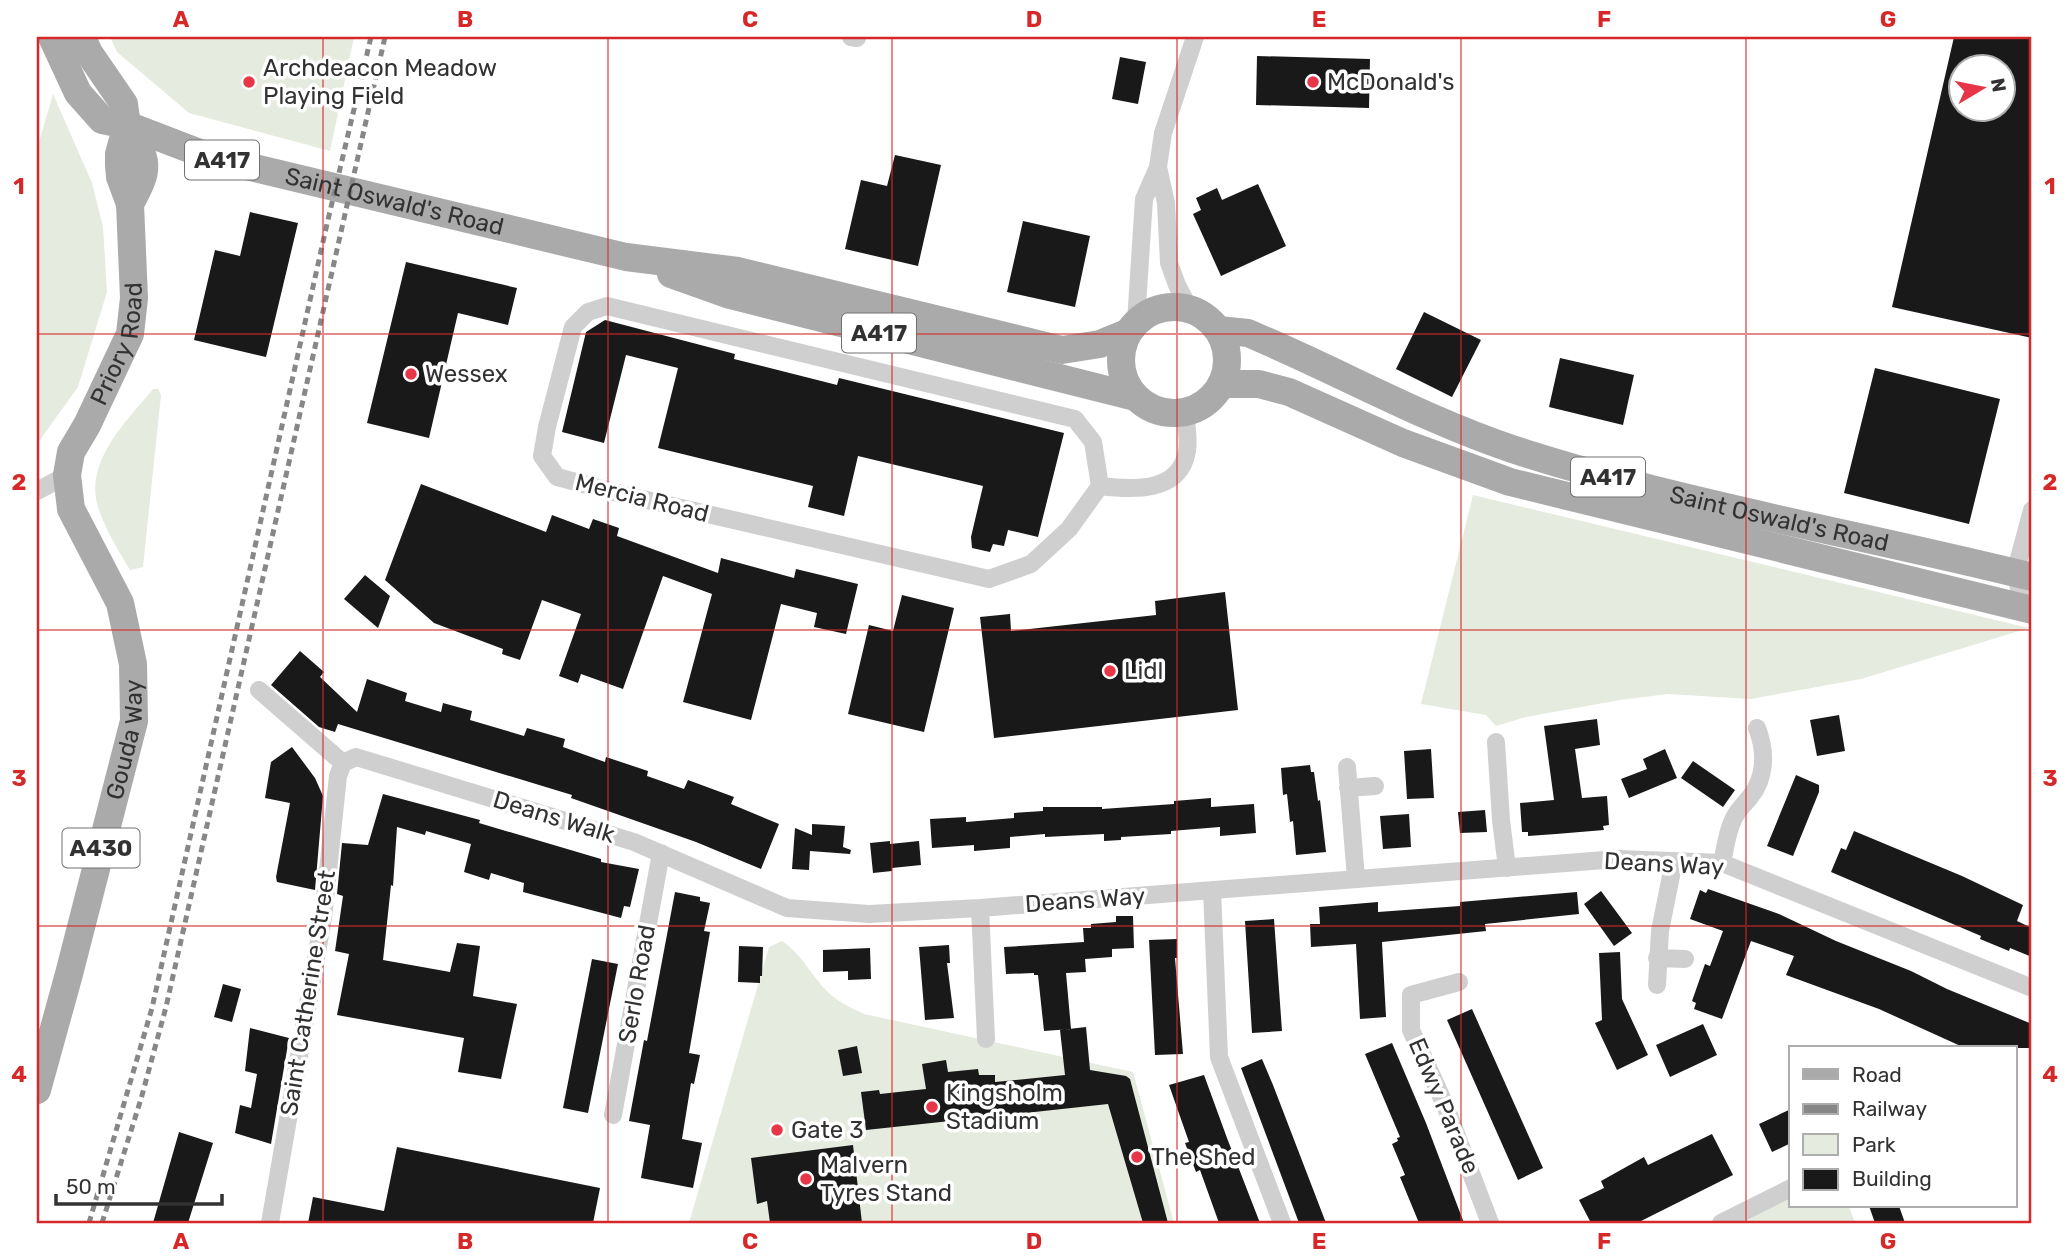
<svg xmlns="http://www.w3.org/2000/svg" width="2069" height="1260" font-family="Rubik,sans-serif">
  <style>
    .green { fill: #e5ebde }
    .building { fill: #191919; fill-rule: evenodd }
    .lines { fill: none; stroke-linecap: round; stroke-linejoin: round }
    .minor { stroke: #cfcfcf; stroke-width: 18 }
    .primary { stroke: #aaa; stroke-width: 28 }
    .rail { stroke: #878787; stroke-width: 5; stroke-dasharray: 7 5; stroke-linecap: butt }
    .grid { fill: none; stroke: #d62828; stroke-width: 2; stroke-opacity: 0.55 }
    .poi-dot { fill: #e73647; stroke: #fff; stroke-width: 2.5 }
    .labels { text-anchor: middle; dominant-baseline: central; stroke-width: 7; stroke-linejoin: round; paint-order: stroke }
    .shield { fill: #fff; stroke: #707070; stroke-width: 2 }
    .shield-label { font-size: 23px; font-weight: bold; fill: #323232 }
    .poi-label { font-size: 24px; fill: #323232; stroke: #fff; text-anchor: start }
    .street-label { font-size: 24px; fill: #323232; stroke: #fff }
    .neatline { fill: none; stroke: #d62828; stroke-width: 2.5 }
    .grid-label { font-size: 23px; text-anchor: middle; font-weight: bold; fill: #d62828 }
  </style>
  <rect width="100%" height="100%" fill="#fff"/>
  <path class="green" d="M110,37H354L330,151L189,113L117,52Z
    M53,94L92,183L103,227L107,292L78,387L37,444V149Z
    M153,389H158L161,395L143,567L130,570C118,550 105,529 98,507C84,461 127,421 153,389Z
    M1473,495L2029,628L1861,679L1751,699L1668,694L1620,700L1526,717L1496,726L1486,715L1421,704Z
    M782,941C800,953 809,971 823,987C834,1000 849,1007 864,1014L1133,1072L1174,1223H689L769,947Z
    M1791,1188V1206H1849L1855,1223H1721Z"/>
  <path class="building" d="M1954,37H2032V338L1892,307ZM1961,66H2003V108H1961Z
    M1257,56L1370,59L1369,108L1256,105Z
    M1120,57L1146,62L1138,104L1112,99Z
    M895,155L941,165L918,266L845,249L861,180L887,186Z
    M1258,184L1286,246L1221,276L1193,214L1201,210L1196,198L1217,188L1222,200Z
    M250,212L298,223L266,357L194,340L215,250L240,256Z
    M1023,221L1090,236L1075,307L1007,292Z
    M406,262L517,288L508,325L458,313L429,438L367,423Z
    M1424,312L1481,340L1452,397L1396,369Z
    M605,320L735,354L734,359L837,385L839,378L1064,433L1038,537L1008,530L1004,546L993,544L990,552L972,548L971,537L983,486L858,456L844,516L808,507L813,486L658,448L678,368L626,355L604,443L562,432L586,332Z
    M1560,358L1634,375L1623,425L1549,407Z
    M1875,368L2000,399L1969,524L1844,493Z
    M421,484L546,532L552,515L589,529L593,519L619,528L617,536L718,573L721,558L794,578L796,569L858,584L846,634L814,627L817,613L781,604L751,720L683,702L712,594L663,576L623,689L581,674L578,683L559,676L581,614L542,600L520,660L502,654L503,649L434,623L385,580Z
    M365,575L390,596L378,628L344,599Z
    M1225,592L1238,710L994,738L980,617L1010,614L1011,631L1156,615L1155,601Z
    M902,595L954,608L924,732L848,714L869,625L893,631Z
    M300,651L324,672L320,677L357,712L367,679L407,693L405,701L441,712L443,703L472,711L470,720L524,736L527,728L565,739L563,747L605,762L606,757L648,771L647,776L684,789L688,780L734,797L731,804L779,824L761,869L696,842L571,798L572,795L338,724L335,732L319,727L271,685Z
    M1839,715L1845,751L1817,756L1810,720Z
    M1597,719L1600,745L1575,749L1582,798L1607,796L1609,825L1603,826L1604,830L1556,834L1528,836V832H1522L1520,803L1554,800L1544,726Z
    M292,747L315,778L323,796L315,890L277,882L276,877L290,803L265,798L271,762Z
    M1431,749L1434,798L1407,799L1404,751Z
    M1665,749L1677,778L1629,798L1621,779L1647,769L1643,759Z
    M1693,761L1735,790L1723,807L1681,778Z
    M1310,765L1311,772H1314L1318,801L1320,800L1326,852L1296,855L1293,821L1290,822L1287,794L1283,795L1281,768Z
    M1796,775L1819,785V792L1793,856L1767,846Z
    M383,794L480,820L479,823L601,859V862L639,869L630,907L624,906L621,918L523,892L524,883L491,873L489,880L464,872L471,844L426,831L425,835L397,827L393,886L391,885L389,904L383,960L450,972L457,943L480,946L473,996L517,1004L501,1079L458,1072L464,1038L337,1015L349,954L335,951L343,896L337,894L342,843L368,845Z
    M1211,798V807L1254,804L1256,833L1220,836V827L1171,831V834L1121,837V840L1104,841V834L1045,837V834L1010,837V848L974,851V845L932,848L930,819L966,817V822L1014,818V813L1043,811V807H1102V809L1174,804V801Z
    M1485,810L1487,832L1460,833L1458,812Z
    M1409,814L1411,847L1383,849L1380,816Z
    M812,824L845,826L843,847L851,850L850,854L810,851L809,870L792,869L795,828L812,835Z
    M1854,831L1962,876L2023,905L2017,921L2032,928V957L2010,948L2009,951L1980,939L1981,936L1831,872L1841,848L1846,850Z
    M890,841V844L919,841L921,865L892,868V871L873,873L870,843Z
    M1708,889L1779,914L1836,941L1911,971L1947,989L2032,1024V1048H1965L1879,1009L1786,975L1794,956L1751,941L1722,1019L1694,1009L1696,1003L1692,1001L1705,964L1710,966L1723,931L1690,919L1700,890L1706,893Z
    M1601,891L1632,933L1614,946L1584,904Z
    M675,892L700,897V901L710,903L704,931L710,932L689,1053L700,1055L694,1084L691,1083L682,1139L702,1143L693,1188L641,1178L650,1125L629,1121L644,1040L647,1041Z
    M1577,892L1579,914L1485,924L1486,931L1382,942L1386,1017L1360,1019L1356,944L1311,947L1310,924H1320L1319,907L1378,902V912L1460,906V902Z
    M1116,916H1133L1134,948L1112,949V957L1085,959L1086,972L1066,973L1071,1029L1044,1031L1038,975H1034V973L1006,974L1004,947L1084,942L1083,928H1091V924L1116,922Z
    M1274,919L1282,1031L1252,1033L1245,921Z
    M1177,939V958H1175L1183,1054L1155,1055L1149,940Z
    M949,945L950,963H947L954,1018L925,1020L919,947Z
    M739,946L763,947L762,976H760V983L738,982Z
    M870,948L871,979L848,980V971L823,972V950Z
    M1620,952L1622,999L1648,1055L1617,1070L1595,1023L1602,1020L1599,953Z
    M592,959L618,964L588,1113L563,1108Z
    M223,984L241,989L232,1022L214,1017Z
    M1472,1009L1543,1168L1518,1180L1447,1020Z
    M1703,1024L1717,1055L1670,1077L1656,1045Z
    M1086,1027L1090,1070L1126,1076L1130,1079L1168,1223H1143L1108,1104L866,1130L861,1092L879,1090L880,1094L926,1089L922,1064L946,1060L948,1072L978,1069L979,1075H995V1082L1065,1075L1060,1030Z
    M250,1028L289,1038L271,1144L235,1133L240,1105L251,1108L257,1074L245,1071Z
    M1392,1043L1426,1123L1464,1223H1419L1400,1177L1405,1175L1392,1144L1398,1141L1397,1138L1400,1137L1365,1054Z
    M857,1046L862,1073L843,1076L838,1050Z
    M1262,1059L1273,1085L1326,1223H1299L1241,1068Z
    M1204,1075L1227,1138L1260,1223H1219L1200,1170L1196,1172L1185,1143L1189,1142L1169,1085Z
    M1791,1109V1143L1772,1152L1759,1124Z
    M179,1132L213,1143L188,1223H153Z
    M1712,1134L1733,1175L1637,1223H1591L1579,1200L1604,1188L1601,1181L1644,1157L1648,1165Z
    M853,1145L862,1223H770L767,1201L757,1204L751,1158Z
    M397,1147L600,1188L593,1223H308L313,1197L384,1211Z
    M1869,1206H1899L1905,1223H1875Z"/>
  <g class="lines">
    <path class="minor" d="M851,37L857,38
      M607,306L1075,419L1093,442L1100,486L1069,529L1031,564L989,579L625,495L557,477L542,456L547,427L573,327L588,312Z
      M1189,308L1177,285L1169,263L1166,203L1158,167L1163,133L1195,37
      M1136,321L1144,199L1158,167
      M1100,486C1133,490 1180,493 1187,451C1189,439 1186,424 1185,412
      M37,491L67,475
      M2024,608L2015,573L2032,510
      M259,690L343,763
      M1496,742L1501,820L1507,868
      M343,763L356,757L634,842L787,908L869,914L980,908L1618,859L1722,863L2032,988
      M1347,767L1356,878
      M1348,788L1375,786
      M1722,863C1725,849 1727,832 1733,820C1737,810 1744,805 1750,797C1766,778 1766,751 1757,728
      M1212,890L1219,1057L1282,1223
      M980,908L986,1039
      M1657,958L1685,959
      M1459,982L1411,995V1030L1445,1105L1490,1223
      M1657,985L1660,931L1674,861
      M613,1115L661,853
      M270,1223L323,918L338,776L343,763
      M1721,1223L1791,1188"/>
    <g class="primary">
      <path id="s1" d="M52,37L78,93L102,120L127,125L213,158L626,257L738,271L1062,350L1100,344L1127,333"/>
      <path d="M127,125C148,162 151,166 130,204"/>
      <path d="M671,274L730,295L1135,397"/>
      <circle cx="1174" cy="360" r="53"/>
      <path id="s2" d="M1218,330L1248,333L1264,340C1347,376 1426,420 1512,449C1682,504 1859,534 2032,577"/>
      <path d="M1222,384H1259L1289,392L1403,443L1510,482L2032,610"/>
      <path id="s3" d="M37,1090L69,974L134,721L133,664L120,603L71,509L67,475L71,452L87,425L130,334L134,298L130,204L120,177L119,165V154L127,125L124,104L89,53L82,37"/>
    </g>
    <path class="rail" d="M89,1223L152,1008L327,224L371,37
      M102,1223L141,1099L166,1007L385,37"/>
  </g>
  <path class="grid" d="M323,37V1223M608,37V1223M892,37V1223M1177,37V1223M1461,37V1223M1746,37V1223M37,334H2032M37,630H2032M37,926H2032"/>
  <g class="poi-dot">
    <circle cx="249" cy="82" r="7"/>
    <circle cx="1313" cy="82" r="7"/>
    <circle cx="411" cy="374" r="7"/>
    <circle cx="1110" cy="671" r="7"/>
    <circle cx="932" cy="1107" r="7"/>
    <circle cx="777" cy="1130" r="7"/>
    <circle cx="1137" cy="1157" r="7"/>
    <circle cx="806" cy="1179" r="7"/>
  </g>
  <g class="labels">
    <g class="shield">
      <rect x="185" y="140.5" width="74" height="39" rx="5"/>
      <rect x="842" y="313.5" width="74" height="39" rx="5"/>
      <rect x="1571" y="457.5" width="74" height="39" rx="5"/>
      <rect x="62.5" y="828.5" width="77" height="39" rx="5"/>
    </g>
    <g class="shield-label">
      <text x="222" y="160">A417</text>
      <text x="879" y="333">A417</text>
      <text x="1608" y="477">A417</text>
      <text x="101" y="848">A430</text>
    </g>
    <g class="poi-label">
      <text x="263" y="68">Archdeacon Meadow<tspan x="263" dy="28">Playing Field</tspan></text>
      <text x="1327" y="82">McDonald's</text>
      <text x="425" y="374">Wessex</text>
      <text x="1124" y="671">Lidl</text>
      <text x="946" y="1093">Kingsholm<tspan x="946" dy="28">Stadium</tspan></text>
      <text x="791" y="1130">Gate 3</text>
      <text x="1151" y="1157">The Shed</text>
      <text x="820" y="1165">Malvern<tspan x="820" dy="28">Tyres Stand</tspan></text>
    </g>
    <g class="street-label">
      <text stroke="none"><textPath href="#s1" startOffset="402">Saint Oswald's Road</textPath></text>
      <text stroke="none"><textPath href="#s3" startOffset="784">Priory Road</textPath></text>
      <text transform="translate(642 498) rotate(14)">Mercia Road</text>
      <text stroke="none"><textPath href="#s2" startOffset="595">Saint Oswald's Road</textPath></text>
      <text stroke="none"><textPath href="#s3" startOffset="362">Gouda Way</textPath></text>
      <text transform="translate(554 817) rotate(17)">Deans Walk</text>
      <text transform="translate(1664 864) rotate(3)">Deans Way</text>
      <text transform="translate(1085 900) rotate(-4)">Deans Way</text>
      <text transform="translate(637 984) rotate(-80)">Serlo Road</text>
      <text transform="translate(308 993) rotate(-81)">Saint Catherine Street</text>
      <text transform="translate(1444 1106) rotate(67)">Edwy Parade</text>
    </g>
  </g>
  <rect width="2069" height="1260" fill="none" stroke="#ffffff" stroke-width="77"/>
  <rect x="1789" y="1046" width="228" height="161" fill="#ffffff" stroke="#adadad" stroke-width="2"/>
  <rect x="1803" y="1069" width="35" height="10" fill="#aaaaaa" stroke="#adadad" stroke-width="2"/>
  <text x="1852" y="1082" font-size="21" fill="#323232">Road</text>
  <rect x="1803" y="1104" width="35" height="10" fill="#878787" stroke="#adadad" stroke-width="2"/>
  <text x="1852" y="1116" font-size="21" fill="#323232">Railway</text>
  <rect x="1803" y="1134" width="35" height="21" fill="#e5ebde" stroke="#adadad" stroke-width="2"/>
  <text x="1852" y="1152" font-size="21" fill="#323232">Park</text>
  <rect x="1803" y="1169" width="35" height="21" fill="#191919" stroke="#adadad" stroke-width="2"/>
  <text x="1852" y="1186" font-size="21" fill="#323232">Building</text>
  <g transform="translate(1982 88) rotate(80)"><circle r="33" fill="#ffffff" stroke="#adadad" stroke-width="2"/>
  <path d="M0-5L12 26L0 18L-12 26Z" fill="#e73647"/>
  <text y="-10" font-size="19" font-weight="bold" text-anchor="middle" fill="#323232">N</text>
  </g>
  <path d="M56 1194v10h166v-10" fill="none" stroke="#323232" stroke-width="3.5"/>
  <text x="66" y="1194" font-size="21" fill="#323232" stroke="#ffffff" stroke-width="5" paint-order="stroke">50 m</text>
  <rect x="38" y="38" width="1992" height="1184" class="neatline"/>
  <g class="grid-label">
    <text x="181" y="27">A</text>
    <text x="465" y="27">B</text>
    <text x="750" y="27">C</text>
    <text x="1034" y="27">D</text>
    <text x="1319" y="27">E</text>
    <text x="1604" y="27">F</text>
    <text x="1888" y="27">G</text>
    <text x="19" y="194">1</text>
    <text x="2050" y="194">1</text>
    <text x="19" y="490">2</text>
    <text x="2050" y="490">2</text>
    <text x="19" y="786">3</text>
    <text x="2050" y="786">3</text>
    <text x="19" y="1082">4</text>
    <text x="2050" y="1082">4</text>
    <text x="181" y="1249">A</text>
    <text x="465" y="1249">B</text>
    <text x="750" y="1249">C</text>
    <text x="1034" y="1249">D</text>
    <text x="1319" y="1249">E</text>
    <text x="1604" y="1249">F</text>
    <text x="1888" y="1249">G</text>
  </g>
</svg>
